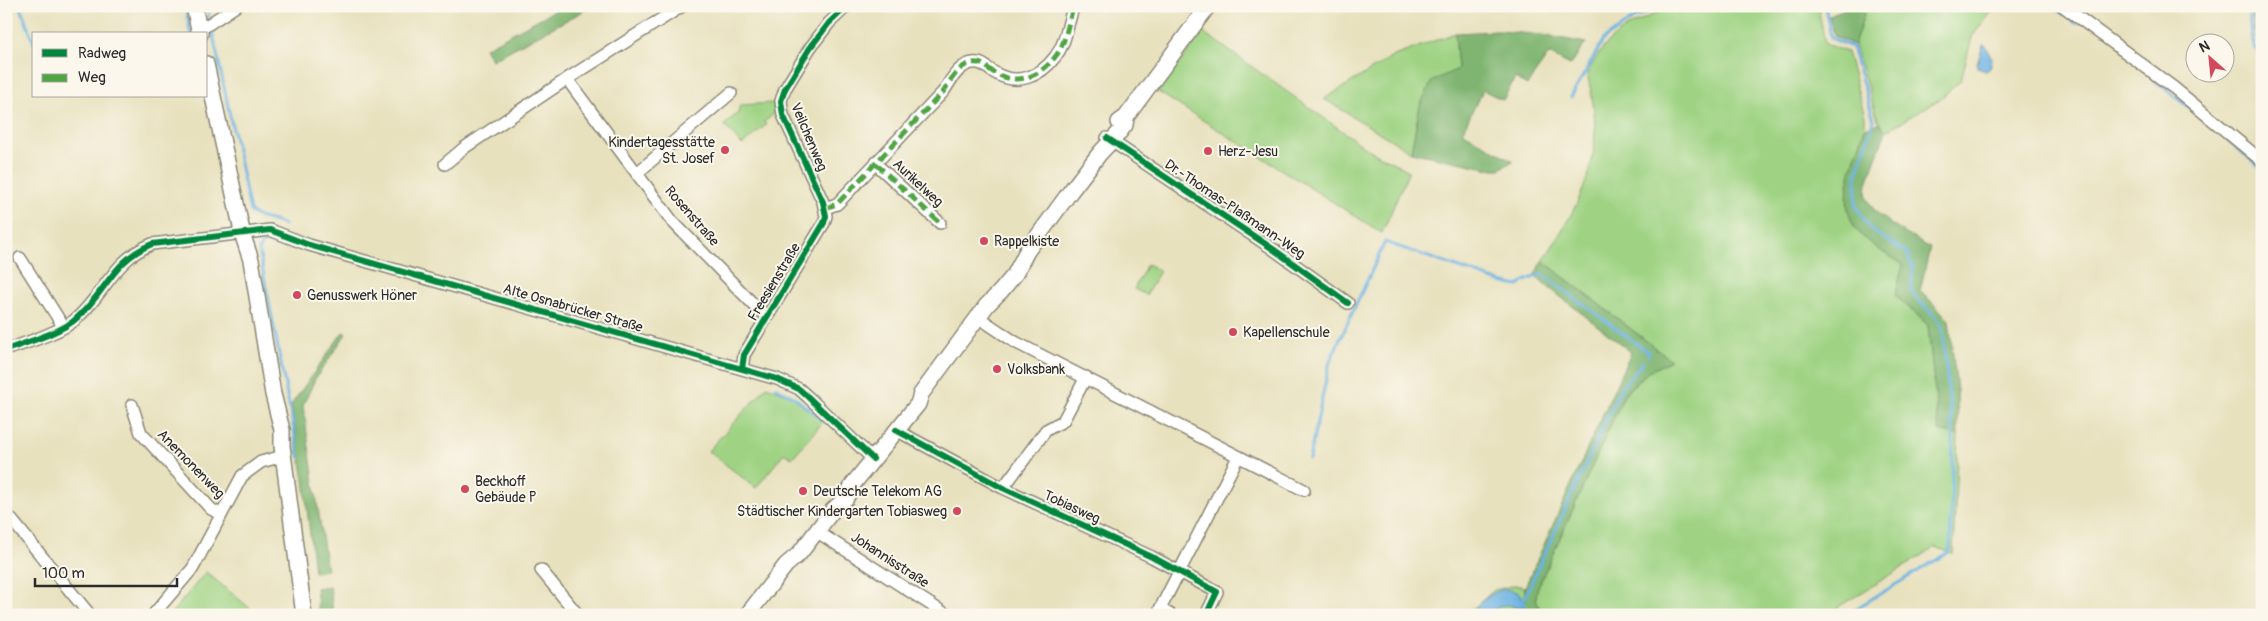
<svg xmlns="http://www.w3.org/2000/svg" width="2268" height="621" font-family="Pangolin,sans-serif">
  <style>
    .green { fill: #9fd383; stroke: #657f57 }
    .forest { fill: #7fb571; stroke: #55704e }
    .water { fill: #6cb2e2; stroke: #4c6e86 }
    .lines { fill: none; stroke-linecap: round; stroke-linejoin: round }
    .stream { stroke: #6cb2e2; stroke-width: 3 }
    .street-casing { stroke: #8a8674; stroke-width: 14 }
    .secondary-casing { stroke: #8a8674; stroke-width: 18 }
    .street { stroke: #fff; stroke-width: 11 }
    .secondary { stroke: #fff; stroke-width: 15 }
    .quiet { stroke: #51a443; stroke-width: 5; stroke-dasharray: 10 5; stroke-linecap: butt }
    .cycleway-casing { stroke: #fbf7ec; stroke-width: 9 }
    .cycleway { stroke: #00873e; stroke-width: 6 }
    .poi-dot { fill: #d1495b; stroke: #fbf7ec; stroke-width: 2 }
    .labels { text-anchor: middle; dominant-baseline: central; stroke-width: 4; stroke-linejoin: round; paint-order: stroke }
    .street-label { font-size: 14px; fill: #2b2b2b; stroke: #fbf7ec }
    .poi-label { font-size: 14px; fill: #2b2b2b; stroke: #fbf7ec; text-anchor: start }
  </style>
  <rect width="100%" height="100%" fill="#fbf7ec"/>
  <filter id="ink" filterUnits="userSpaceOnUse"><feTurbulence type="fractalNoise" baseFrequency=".02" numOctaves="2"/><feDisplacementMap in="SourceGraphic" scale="10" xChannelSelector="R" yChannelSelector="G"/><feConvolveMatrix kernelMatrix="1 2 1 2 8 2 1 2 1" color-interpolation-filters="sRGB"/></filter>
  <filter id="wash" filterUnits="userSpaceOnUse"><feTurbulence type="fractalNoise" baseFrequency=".0096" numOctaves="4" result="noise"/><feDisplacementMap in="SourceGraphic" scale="20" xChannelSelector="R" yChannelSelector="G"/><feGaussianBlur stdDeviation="1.12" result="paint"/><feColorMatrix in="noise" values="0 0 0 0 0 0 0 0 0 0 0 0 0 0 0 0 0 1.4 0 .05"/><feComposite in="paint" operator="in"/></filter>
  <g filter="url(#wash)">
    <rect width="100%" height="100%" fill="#e8e1be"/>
    <path class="green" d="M1674,6H1818L1825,44L1847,52L1865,117V128L1847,188L1865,238L1904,265L1895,295L1928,325L1939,431L1958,435L1953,554L1936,547L1825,615H1542L1536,599L1537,589L1625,393L1648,372L1671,360L1543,261C1585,195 1608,155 1587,74C1608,31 1631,24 1674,6Z
      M1867,6H2002L1989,14L1972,37L1961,80L1940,99L1886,131L1879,123L1854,45Z
      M1203,32L1366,148L1409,171L1382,233L1158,92Z
      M1455,33L1458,69L1420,105L1411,152L1324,99L1394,56Z
      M774,103V114L764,122L766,125L742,145L724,125L738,113L740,105Z
      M1147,264L1160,271L1146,295L1134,289Z
      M767,386L793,397L823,422L792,458L784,453L756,488L708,451Z
      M206,572L258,615H170Z
      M1515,585L1525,587L1523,611L1519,615H1460L1475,607L1494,590Z"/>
    <path class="forest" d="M563,6H593L492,60L485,48Z
      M1853,6H1867L1854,45L1834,36L1829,15Z
      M2254,6H2262V51C2254,36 2252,23 2254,6Z
      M1499,31L1542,35L1586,43L1570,65L1549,54L1527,85L1515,78L1503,100L1483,90L1462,132L1513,161L1500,169H1490L1411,152L1420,105L1432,81L1458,69L1455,33Z
      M1879,123L1886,131C1882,144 1867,178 1866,190C1865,215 1911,236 1930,248L1920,290L1949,320L1957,391L1958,435L1939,431L1928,325L1895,295L1903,265C1891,256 1876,249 1865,239C1831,209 1854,163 1865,128Z
      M1543,261L1671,360L1648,372L1625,393L1537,589L1536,599L1542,615H1525V587L1631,352L1534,276Z
      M343,332L346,334L315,379L303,406L327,570L314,572L304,480L291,405Z
      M330,586L333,615H319L316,588Z"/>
    <path class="water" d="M1983,45L1986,46L1992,59L1990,68L1985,71L1979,68L1977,64Z
      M1507,589L1519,593L1523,598L1522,610C1508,603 1501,602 1491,615H1469C1481,603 1490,591 1507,589Z"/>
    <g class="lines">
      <path class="stream" d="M20,6L34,43
        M185,6L191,34
        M207,6L209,17
        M1825,6L1831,38L1852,47L1874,120L1856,177V206L1871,230L1908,254L1913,269L1911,288L1913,295L1936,317L1942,326L1953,436L1950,546L1948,553L1845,615
        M2052,6L2077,24
        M2251,6C2248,28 2251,42 2262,61
        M2079,12L2082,6
        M216,25L212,30L250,211C258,220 273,219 284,225
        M2154,80L2197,114
        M1571,97L1604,39L1636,17L1662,6
        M2228,140L2262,169
        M297,248L271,239L261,244L259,250L299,457
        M775,387L794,397L823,421
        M1309,459L1330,361L1385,242L1500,282L1518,286L1525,281L1542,274L1648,352V356
        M1534,615L1522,603L1620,390L1643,362"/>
    </g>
  </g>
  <g filter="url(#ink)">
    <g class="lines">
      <g class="street-casing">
        <path id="street" d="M2063,6L2174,88L2262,161
          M199,28L206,26L236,6
          M567,79L672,221L759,310L768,316
          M1107,138L1273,249L1348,303
          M445,164L464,148L567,79L682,6
          M876,164L940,223
          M637,173L731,93
          M825,208L837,204L944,91C951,79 962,60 978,63C985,64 989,70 995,73C1017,86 1040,77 1055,57C1067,42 1067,23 1074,6
          M20,258L63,326
          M978,317L1015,342L1304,490
          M11,348C29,342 64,331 77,318C106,292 113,260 152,244L270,230L309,245L777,379L799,389L808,397L873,459
          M742,369L744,355L824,223L826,216L823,202L783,115L781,101L785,89L810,48L829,23L847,6
          M132,405L141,433L211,509L220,514
          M896,430L1003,488L1152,557L1217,592L1206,615
          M1003,488L1046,430L1063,421L1086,377
          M6,513L90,615
          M816,531L947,615
          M541,570L578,615
          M153,615L193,568L242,476L261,462L283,456
          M1171,615L1160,609L1238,457"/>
      </g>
      <g class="secondary-casing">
        <path id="secondary" d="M194,6L200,34
          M206,64L243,236L251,260L273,394L282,430V446L304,615
          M1119,122L1126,117L1208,6
          M747,615L786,565L799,554L833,510L846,498L853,484L918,404L921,394L987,305L1001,291L1015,274L1027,251L1070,192L1100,153L1118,134L1125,125L1126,117"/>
      </g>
      <use href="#street" class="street"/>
      <use href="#secondary" class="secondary"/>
      <path class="quiet" d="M876,164L940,223
        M825,208L837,204L944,91C951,79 962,60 978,63C985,64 989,70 995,73C1017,86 1040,77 1055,57C1067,42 1067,23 1074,6"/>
      <g class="cycleway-casing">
        <path id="cycleway" d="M1107,138L1273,249L1348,303
          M11,348C29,342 64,331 77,318C106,292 113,260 152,244L270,230L309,245L777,379L799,389L808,397L873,459
          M742,369L744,355L824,223L826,216L823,202L783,115L781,101L785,89L810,48L829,23L847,6
          M896,430L1003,488L1152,557L1217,592L1206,615"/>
      </g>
      <use href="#cycleway" class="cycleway"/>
    </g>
  </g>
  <g class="poi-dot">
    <circle cx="725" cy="150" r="5"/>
    <circle cx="1208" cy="151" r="5"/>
    <circle cx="984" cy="241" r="5"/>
    <circle cx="297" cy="295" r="5"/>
    <circle cx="1233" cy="332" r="5"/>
    <circle cx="997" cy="369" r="5"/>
    <circle cx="465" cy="489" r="5"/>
    <circle cx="803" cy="491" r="5"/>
    <circle cx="957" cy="511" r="5"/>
  </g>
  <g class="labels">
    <g class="street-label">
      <text transform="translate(809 137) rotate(67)">Veilchenweg</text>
      <text transform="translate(918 183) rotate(43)">Aurikelweg</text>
      <text transform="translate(1235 209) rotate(34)">Dr.-Thomas-Plaßmann-Weg</text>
      <text transform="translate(692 216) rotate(49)">Rosenstraße</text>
      <text transform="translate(774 282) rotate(-59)">Freesienstraße</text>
      <text transform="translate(573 308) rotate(16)">Alte Osnabrücker Straße</text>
      <text transform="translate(191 464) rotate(46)">Anemonenweg</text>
      <text transform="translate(1072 507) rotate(25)">Tobiasweg</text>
      <text transform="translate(890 560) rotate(33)">Johannisstraße</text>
    </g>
    <g class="poi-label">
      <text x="715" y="142" text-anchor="end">Kindertagesstätte<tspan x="715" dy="16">St. Josef</tspan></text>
      <text x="1218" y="151">Herz-Jesu</text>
      <text x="994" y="241">Rappelkiste</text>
      <text x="307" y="295">Genusswerk Höner</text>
      <text x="1243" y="332">Kapellenschule</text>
      <text x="1007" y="369">Volksbank</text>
      <text x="475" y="481">Beckhoff<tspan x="475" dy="16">Gebäude P</tspan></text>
      <text x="813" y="491">Deutsche Telekom AG</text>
      <text x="947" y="511" text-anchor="end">Städtischer Kindergarten Tobiasweg</text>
    </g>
  </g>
  <rect width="2268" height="621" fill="none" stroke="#fbf7ec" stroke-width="25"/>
  <rect x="32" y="32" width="175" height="65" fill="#fbf7ec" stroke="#a8a59f"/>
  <rect x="42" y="49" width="25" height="8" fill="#00873e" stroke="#a8a59f"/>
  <text x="78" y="58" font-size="15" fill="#2b2b2b">Radweg</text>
  <rect x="42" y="74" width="25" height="8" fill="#51a443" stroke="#a8a59f"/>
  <text x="78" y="82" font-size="15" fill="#2b2b2b">Weg</text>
  <g transform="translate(2210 58) rotate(333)"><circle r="24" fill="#fbf7ec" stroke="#a8a59f"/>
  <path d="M0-4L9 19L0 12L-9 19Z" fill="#d1495b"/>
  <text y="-8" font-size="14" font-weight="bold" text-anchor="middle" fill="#2b2b2b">N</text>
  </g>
  <path d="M35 578v8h142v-8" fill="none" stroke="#2b2b2b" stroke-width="2.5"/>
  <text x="42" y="578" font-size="15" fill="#2b2b2b" stroke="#fbf7ec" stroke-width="4" paint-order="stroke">100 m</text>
</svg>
